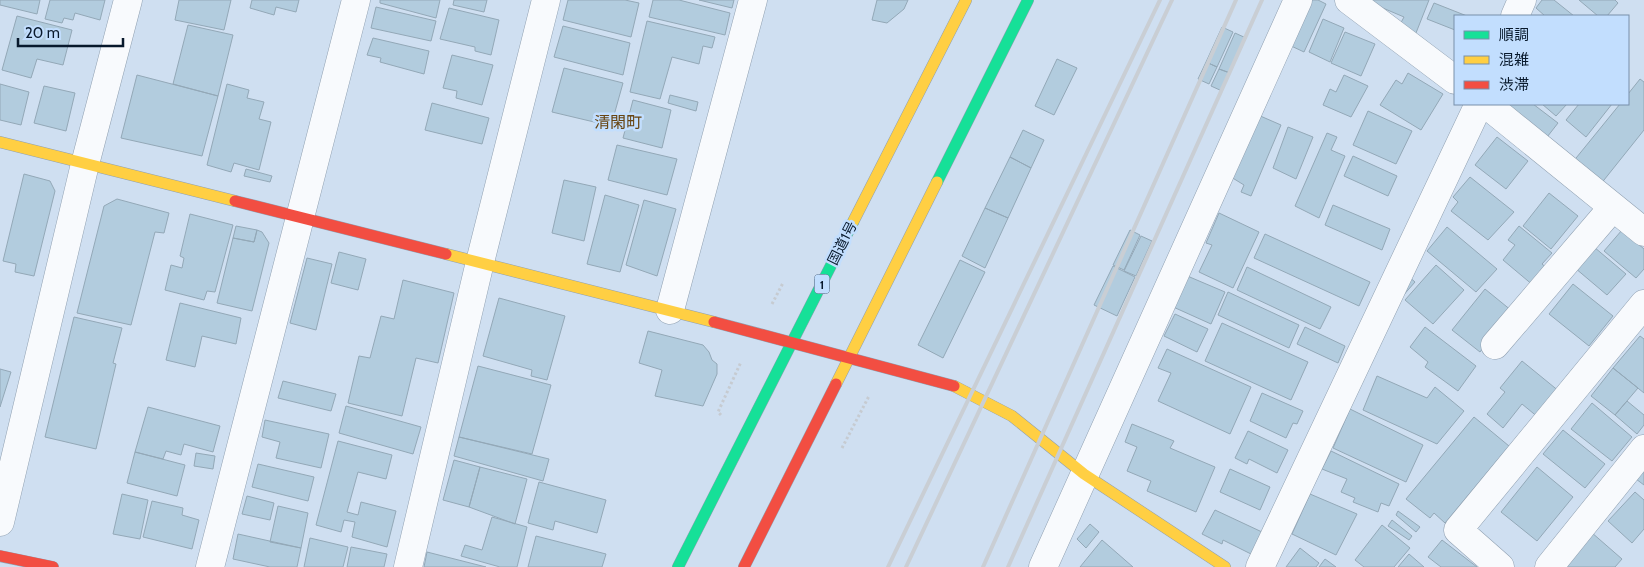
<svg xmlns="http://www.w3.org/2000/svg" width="1644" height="567" font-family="Cabin,'Noto Sans JP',sans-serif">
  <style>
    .building { fill: #b2ccde; stroke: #93a8b7 }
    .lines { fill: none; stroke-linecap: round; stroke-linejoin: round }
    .street-casing { stroke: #90a0b1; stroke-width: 29 }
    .fast-casing { stroke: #90a0b1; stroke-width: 12 }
    .slow-casing { stroke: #90a0b1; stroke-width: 12 }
    .jam-casing { stroke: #90a0b1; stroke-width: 12 }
    .path { stroke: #c6cbd1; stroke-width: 3; stroke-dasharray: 2.5 2.5; stroke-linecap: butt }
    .street { stroke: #f8fafd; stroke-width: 28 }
    .fast { stroke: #16e098; stroke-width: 11 }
    .slow { stroke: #ffcf43; stroke-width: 11 }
    .jam { stroke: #f24e42; stroke-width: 11 }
    .rail { stroke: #c9ced4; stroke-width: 4 }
    .labels { text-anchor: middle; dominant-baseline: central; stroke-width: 5; stroke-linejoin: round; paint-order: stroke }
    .shield { fill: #c2defe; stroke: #40546b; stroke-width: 1 }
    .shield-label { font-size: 12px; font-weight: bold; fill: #08192c }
    .street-label { font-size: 14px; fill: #08192c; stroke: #c2defe }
    .quarter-label { font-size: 16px; fill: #684512; stroke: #c2defe }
  </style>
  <rect width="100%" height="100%" fill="#cfdff1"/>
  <path class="building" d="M0,0H40L37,14L0,5Z
    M50,0H105L100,20L75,13L73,20L64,18L62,23L45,19Z
    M179,0H231L224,30L175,20Z
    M252,0H299L296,12L276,7L274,15L250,8Z
    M380,0H440L436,18L380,3Z
    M454,0H487L484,12L453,5Z
    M568,0H625L639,3L631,37L563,20Z
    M653,0H679L730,13L725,35L649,17Z
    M699,0H734L732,8Z
    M877,0H908L904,9L887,23L872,20Z
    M1307,0H1318L1326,4L1304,52L1287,44Z
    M1364,0H1429L1414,38L1397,30L1404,17Z
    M1542,0H1554L1574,16H1545L1536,8Z
    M1579,0H1615L1618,3L1607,16H1598Z
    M1434,3L1467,16H1455V30L1427,19Z
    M376,7L436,21L431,41L371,28Z
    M449,8L499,20L491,55L475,51V47L440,39Z
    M17,16L72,30L63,65L37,59L31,78L2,70Z
    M1323,19L1344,28L1330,62L1309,52Z
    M647,21L715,37L712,48L703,46L699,64L672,57L660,99L630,92Z
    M188,25L233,35L218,96L173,84Z
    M563,26L630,43L623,75L554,57Z
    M1222,27L1233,32L1217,67L1206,62Z
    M1345,32L1375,44L1361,76L1331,63Z
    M1235,33L1246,38L1230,73L1219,69Z
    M373,38L429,51L424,74L380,62L381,58L367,55Z
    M452,55L493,65L482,105L456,98L457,91L443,88Z
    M1057,59L1077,68L1054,115L1035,106Z
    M1206,62L1217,67L1209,84L1198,79Z
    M564,68L623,83L611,126L552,112Z
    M1219,69L1230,73L1222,91L1211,86Z
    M1408,73L1443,94L1421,130L1380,105L1396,80L1402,84Z
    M137,75L218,96L202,156L121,138Z
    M1344,75L1368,86L1351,117L1323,105L1330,89L1336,92Z
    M1640,79L1644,82V130L1600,185L1572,163L1620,104H1628V94Z
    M0,84L29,92L21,125L0,120Z
    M227,84L249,90L247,98L264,102L259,119L271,122L259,170L234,163L231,172L207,165Z
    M44,86L75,93L66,131L34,123Z
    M670,95L698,102L696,111L668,103Z
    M633,100L671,110L662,148L623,138Z
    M432,103L489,118L482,144L425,130Z
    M1497,104H1533L1558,123L1544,141Z
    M1542,104H1567L1556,116Z
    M1579,104H1612L1586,137L1566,120Z
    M1368,111L1412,131L1396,164L1353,145Z
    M1258,115L1281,125L1251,196L1241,192L1244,185L1231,177Z
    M1288,127L1313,137L1296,179L1273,168Z
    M1023,130L1044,140L1031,168L1010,157Z
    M1327,133L1337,137L1331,150L1345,156L1319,218L1295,206Z
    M1497,137L1528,161L1506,189L1475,165Z
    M617,145L677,159L667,195L608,180Z
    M1353,156L1397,176L1388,196L1344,176Z
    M1010,157L1031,168L1008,218L985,208Z
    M246,169L272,176L270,182L244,176Z
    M24,174L50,181L55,191L34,276L15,272L16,264L3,261Z
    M1470,177L1514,212L1488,240L1451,211L1458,202L1453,197Z
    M564,180L596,187L584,241L552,233Z
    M1549,193L1578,216L1551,249L1523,226Z
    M605,195L639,205L620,272L587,264Z
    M117,199L169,213L164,233L155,232L131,325L77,313L104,206Z
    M644,200L676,209L657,276L626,265Z
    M1333,205L1390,229L1382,250L1325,225Z
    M985,208L1008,218L985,268L962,256Z
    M1219,213L1259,232L1233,288L1199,272L1212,245L1206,243Z
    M190,214L233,225L215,292L207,291L204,300L165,290L171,265L182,268L184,258L180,256Z
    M236,226L257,230L254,242L233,238Z
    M1519,226L1552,253L1542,264L1548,269L1534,286L1503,260L1515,245L1508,240Z
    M1447,227L1497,269L1476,292L1427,251Z
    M257,230L262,232L269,243L252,311L217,303L233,238L254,242Z
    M1130,230L1140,235L1124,270L1113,265Z
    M1622,230L1644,249V269L1636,278L1604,251Z
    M1265,234L1370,282L1359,306L1254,258Z
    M1141,236L1152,241L1136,276L1124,271Z
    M1594,247L1626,274L1607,295L1575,268Z
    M339,252L366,259L358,290L331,283Z
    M307,258L332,264L316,330L290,323Z
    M960,260L985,272L943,358L918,345Z
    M1436,265L1464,290L1433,324L1405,300Z
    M1113,266L1135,277L1117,316L1094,305Z
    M1247,267L1331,307L1320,329L1237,290Z
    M1185,275L1225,292L1211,324L1171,306Z
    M1407,275L1415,282L1401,298Z
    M403,280L454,293L438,363L416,358L402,416L348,403L359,356L370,358L381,316L394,319Z
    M1573,284L1613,316L1589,346L1549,314Z
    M1485,289L1512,311L1480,352L1452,330Z
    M1228,292L1299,325L1289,348L1218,315Z
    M499,298L565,316L547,380L531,376L532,370L483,356Z
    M180,303L241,318L236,344L202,336L195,367L166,360Z
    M1175,314L1208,329L1197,352L1164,336Z
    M74,317L122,328L113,363L116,364L96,449L45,437Z
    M1222,323L1308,362L1291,400L1205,361Z
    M1305,327L1345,346L1338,363L1297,344Z
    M1425,327L1476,366L1458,391L1425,367L1428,362L1410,347Z
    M648,331L703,345L709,352L712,360L717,364V374L703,406L655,396L662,370L639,363Z
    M1640,336L1644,339V393L1613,368Z
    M1167,349L1251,387L1230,434L1158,401L1171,373L1158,368Z
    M1522,361L1560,392L1539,418L1522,404L1503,428L1487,414L1505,392L1500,388Z
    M478,366L551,385L532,454L459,437Z
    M1613,368L1638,388L1615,415L1591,396Z
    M0,369L11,372L0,407Z
    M1377,376L1427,398L1435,387L1464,411L1437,444L1363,410Z
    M283,381L336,394L331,411L278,398Z
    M1262,393L1303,411L1297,424L1293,423L1286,438L1250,421Z
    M1627,401L1644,415V425L1637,434L1615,415Z
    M1592,403L1632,437L1612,461L1571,429Z
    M346,406L421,427L413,454L339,433Z
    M148,407L220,426L213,452L184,444L181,455L166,451L163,459L135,452Z
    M1350,409L1423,445L1406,482L1333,448Z
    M1474,417L1509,446L1445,523L1434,513L1430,518L1406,499Z
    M265,420L329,434L321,468L276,458L280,442L262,437Z
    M1132,424L1174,441L1170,448L1215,467L1196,512L1147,491L1151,481L1127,471L1137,447L1125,442Z
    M1563,430L1605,464L1585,488L1543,454Z
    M1248,431L1288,450L1277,473L1249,459L1247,464L1235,458Z
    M459,437L549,459L543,481L454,456Z
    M338,441L392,455L386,479L358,472L347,512L358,515L361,502L396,511L387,547L352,537L355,522L344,520L341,532L316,525Z
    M1331,451L1399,484L1389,506L1381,503L1378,512L1353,502L1355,498L1341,492L1347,479L1322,469Z
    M135,452L185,465L177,496L127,483Z
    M196,453L215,456L213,469L194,466Z
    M454,460L480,467L469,507L443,500Z
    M258,464L314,477L308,501L252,487Z
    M480,467L527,479L515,524L469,507Z
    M1537,467L1573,497L1537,541L1501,512Z
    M1230,469L1270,487L1260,510L1220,492Z
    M1644,469V485L1636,479Z
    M539,482L606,500L597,533L555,521L553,530L528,523Z
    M1635,492L1644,500V529L1632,543L1608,521Z
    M122,494L148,500L140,539L113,534Z
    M1310,494L1357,514L1336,555L1292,534Z
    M247,496L274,503L270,520L242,514Z
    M152,501L183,508L182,515L199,520L192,549L143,537Z
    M278,506L308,513L301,548L270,542Z
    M1215,510L1262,532L1251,554L1223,540L1222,544L1202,534Z
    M1398,511L1420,527L1416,532L1396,515Z
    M492,517L527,527L517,567H500L461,556L465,545L482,550Z
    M1392,520L1412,536L1409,540L1388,526Z
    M1090,524L1099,532L1086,548L1077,539Z
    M1382,525L1410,548L1394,567H1364L1355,560Z
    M1591,532L1622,559L1615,567H1561Z
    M238,534L301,548L297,567H270L233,559Z
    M536,536L606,554L602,567H528Z
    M310,538L348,547L343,567H304Z
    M1102,540L1133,567H1080Z
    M1442,540L1477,567H1441L1428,557Z
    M351,547L387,554L384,567H347Z
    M1300,548L1319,563L1316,567H1286Z
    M427,552L486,567H424Z
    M1409,554L1424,567H1398Z
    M1325,559L1336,567H1319Z"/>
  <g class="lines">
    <g class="street-casing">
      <path id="street" d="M1349,0L1455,80
        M1515,16L1522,0
        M1486,104L1644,232
        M670,310L753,0
        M1495,345L1613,207
        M0,522L85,164L128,0
        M210,567L356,0
        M408,567L480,262L546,0
        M1043,567L1298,0
        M1260,567L1479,104
        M1500,567L1458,530L1644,304
        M1549,567L1644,449"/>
    </g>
    <g class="fast-casing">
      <path id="fast" d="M937,182L1028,0
        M678,567L853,222"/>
    </g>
    <g class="slow-casing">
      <path id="slow" d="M0,142L235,201
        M853,222L966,0
        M446,254L714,322
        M836,384L937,182
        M954,386L1012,416L1084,474L1225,567"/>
    </g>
    <g class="jam-casing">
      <path id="jam" d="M235,201L446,254
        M714,322L954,386
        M0,556L53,567
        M744,567L836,384"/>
    </g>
    <path class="path" d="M772,304L783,283
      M721,415L718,412L741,362
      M842,448L869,396"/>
    <use href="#street" class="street"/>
    <use href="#fast" class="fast"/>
    <use href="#slow" class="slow"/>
    <use href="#jam" class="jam"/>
    <path class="rail" d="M888,567L1160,0
      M906,567L1172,0
      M983,567L1236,0
      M1008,567L1262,0"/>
  </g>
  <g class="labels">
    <rect class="shield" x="814.5" y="274.5" width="15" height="19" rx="4"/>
    <g class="shield-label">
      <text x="822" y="284">1</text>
    </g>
    <g class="street-label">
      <text transform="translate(842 243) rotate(-63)">国道1号</text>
    </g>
    <g class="quarter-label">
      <text x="618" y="122">清閑町</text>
    </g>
  </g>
  <rect x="1454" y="15" width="175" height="90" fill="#c2defe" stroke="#788faa"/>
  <rect x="1464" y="31" width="25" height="8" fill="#16e098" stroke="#788faa"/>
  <text x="1499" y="40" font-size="15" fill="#08192c">順調</text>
  <rect x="1464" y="56" width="25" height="8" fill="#ffcf43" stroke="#788faa"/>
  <text x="1499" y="65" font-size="15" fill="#08192c">混雑</text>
  <rect x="1464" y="81" width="25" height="8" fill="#f24e42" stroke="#788faa"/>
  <text x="1499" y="90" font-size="15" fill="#08192c">渋滞</text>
  <path d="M18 38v8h105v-8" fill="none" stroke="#08192c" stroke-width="2.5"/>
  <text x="25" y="38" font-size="15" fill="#08192c" stroke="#c2defe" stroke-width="4" paint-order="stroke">20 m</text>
</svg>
